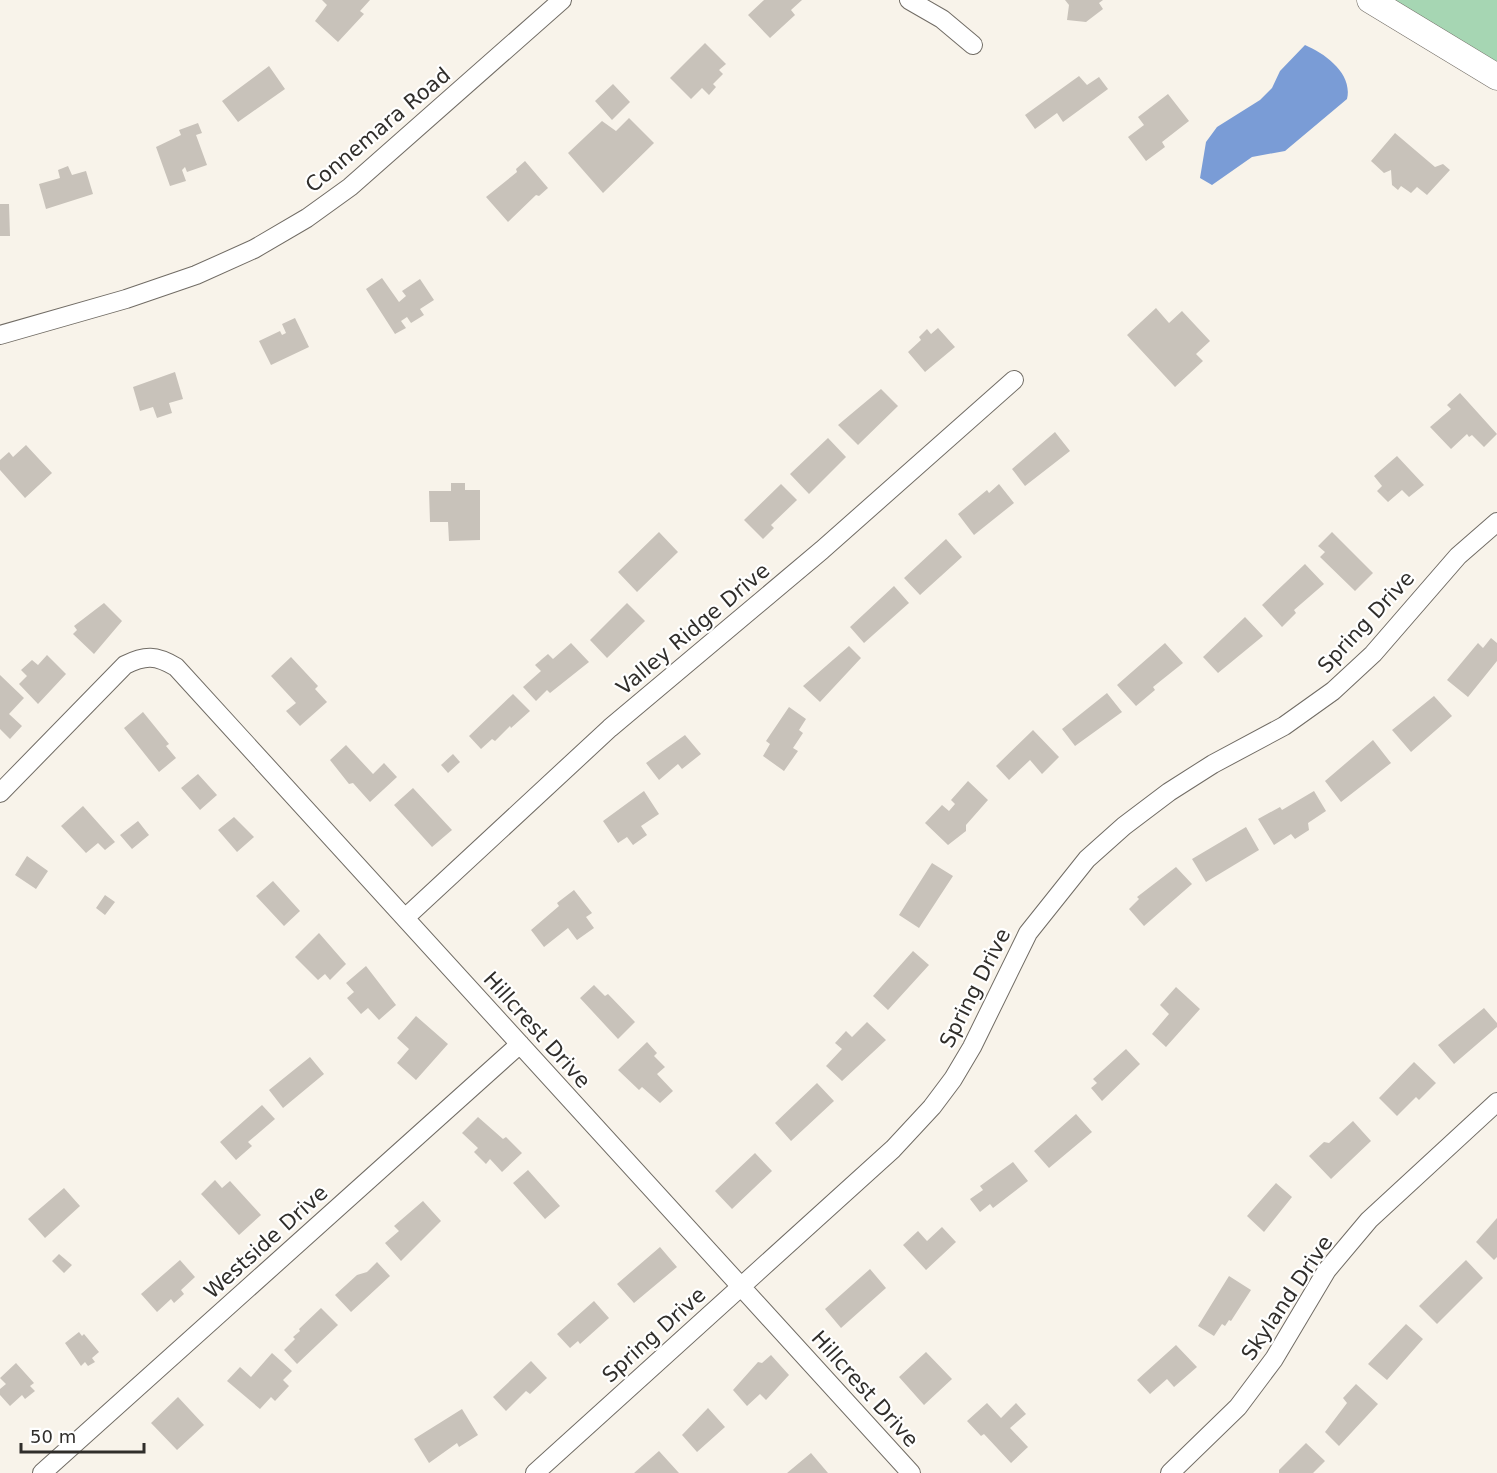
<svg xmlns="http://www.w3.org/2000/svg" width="1497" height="1473" font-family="'DejaVu Sans',sans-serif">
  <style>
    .green { fill: #a6d6b3 }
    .water { fill: #7a9cd6 }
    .building { fill: #c8c2ba }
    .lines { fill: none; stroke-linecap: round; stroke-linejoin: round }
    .street-casing { stroke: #716c65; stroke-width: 20 }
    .secondary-casing { stroke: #716c65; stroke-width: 27 }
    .street { stroke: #fff; stroke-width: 18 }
    .secondary { stroke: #fff; stroke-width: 26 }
    .labels { text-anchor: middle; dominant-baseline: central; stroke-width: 4.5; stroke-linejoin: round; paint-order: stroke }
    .street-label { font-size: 21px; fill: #302e2b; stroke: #fff }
  </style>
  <rect width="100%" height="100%" fill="#f8f3ea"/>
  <path class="green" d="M1390,0H1497V66Z"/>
  <path class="water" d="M1305,45C1326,54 1353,74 1347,99L1285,151L1252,157L1212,185L1200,178L1206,142L1217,127L1260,100L1272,88L1280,71Z"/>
  <path class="building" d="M322,0H370L360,11L364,14L338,42L315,21L327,5Z
    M764,0H802L791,10L795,15L770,38L748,15Z
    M1065,0H1103L1099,3L1103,9L1086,22L1067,20L1069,5Z
    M705,43L726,64L719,70L723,74L713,84L716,87L709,95L702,88L691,99L670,78Z
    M269,66L285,89L238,122L222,101Z
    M1079,76L1087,85L1099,77L1108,89L1063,122L1057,113L1035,129L1025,115Z
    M613,84L630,102L612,120L595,101Z
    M1168,94L1189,121L1162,142L1165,147L1146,161L1128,137L1144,125L1138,117Z
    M629,118L654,143L603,193L568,153L602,121L616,131Z
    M198,123L202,133L196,135L207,165L187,172L185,167L182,170L186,181L170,186L156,147L181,135L179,130Z
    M1395,133L1435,167L1443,164L1450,170L1427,195L1417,187L1411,193L1401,186L1398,190L1392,185L1391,170L1384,173L1371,161Z
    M525,161L548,188L539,196L536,195L508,222L486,197L517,172L516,169Z
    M68,166L72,175L86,171L93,194L46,209L39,184L60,178L58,170Z
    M0,204H9L10,236H0Z
    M382,278L399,302L406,296L402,291L420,279L434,300L420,309L424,315L411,323L407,317L401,321L406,328L395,334L366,289Z
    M1156,308L1169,323L1182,311L1210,341L1196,354L1203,361L1175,387L1127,335Z
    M295,318L309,347L271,365L259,341L280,331L282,335L286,333L282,324Z
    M938,328L955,347L925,372L908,352L921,340L919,337L927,329L931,334Z
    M175,372L183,399L169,403L172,413L157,418L153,407L140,411L133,387Z
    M881,389L898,406L858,445L838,425Z
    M1460,393L1497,434L1484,447L1472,435L1469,437L1467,434L1451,449L1430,427L1451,409L1447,405Z
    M1055,432L1070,451L1025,486L1012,469Z
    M828,438L846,457L809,494L790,474Z
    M26,445L52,473L25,498L0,470V460L9,452L13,457Z
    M1397,456L1424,485L1409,497L1402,490L1388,502L1377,491L1382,486L1374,476Z
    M451,483H465V490H480V540L449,541L448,522H430L429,491H451Z
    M781,484L797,500L771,525L774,528L763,539L744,520Z
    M999,484L1014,503L974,535L958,514L987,490L989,493Z
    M659,532L678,552L637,592L618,572Z
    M1332,532L1373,573L1355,591L1320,557L1325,552L1318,546Z
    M946,539L962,557L920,595L904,578Z
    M1305,564L1324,584L1294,610L1296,613L1282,627L1262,605Z
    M894,586L909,603L864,643L850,627Z
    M104,603L122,621L94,654L73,634L77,630L74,626Z
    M627,603L645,621L607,658L590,640Z
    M1245,617L1263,636L1218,673L1203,657Z
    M1491,638L1497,643V661L1468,697L1447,680L1478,643L1483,648Z
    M571,643L589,662L550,693L547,690L536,701L523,687L541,671L535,665L548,654L553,659Z
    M1165,643L1183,663L1153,687L1155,690L1136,706L1117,685Z
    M849,646L861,658L820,702L803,686Z
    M47,655L66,674L38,704L19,684L27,676L21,670L32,660L38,665Z
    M291,657L318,686L315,689L327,702L300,726L286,711L296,703L271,676Z
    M0,675L24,698L9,714L22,726L10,739L0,729Z
    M1107,693L1122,712L1075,746L1062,729Z
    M513,694L530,711L511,728L510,726L495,741L492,739L481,749L469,736Z
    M1434,696L1452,716L1411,752L1392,730Z
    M789,707L806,719L799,730L803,733L793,748L798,751L784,771L763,756L770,744L766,741Z
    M143,712L169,744L166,746L176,758L159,772L124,728Z
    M1033,730L1059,757L1042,774L1030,760L1009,780L996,766Z
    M685,735L701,754L682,769L678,764L659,780L646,763Z
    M1373,740L1391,763L1341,802L1325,781Z
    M346,745L373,774L384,763L397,777L370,802L353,783L349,784L330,760Z
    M453,754L460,762L448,773L441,765Z
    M198,774L217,795L200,810L181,788Z
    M968,781L988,800L966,825V831L948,845L925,823L942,805L949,811L955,804L951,800Z
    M413,788L452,830L432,847L394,805Z
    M644,791L659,814L641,826L647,835L633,845L627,837L618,843L603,821Z
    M1314,791L1326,811L1308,823L1309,830L1295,839L1291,834L1274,845L1258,819L1280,807L1282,810Z
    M83,806L115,842L105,850L98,843L86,853L61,826Z
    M234,817L254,837L237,852L218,830Z
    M138,821L149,835L132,849L120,835Z
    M1246,827L1259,850L1206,882L1192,859Z
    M27,856L48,871L36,889L15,875Z
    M932,863L953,876L919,928L899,915Z
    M1176,867L1192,884L1144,926L1129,909L1139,899L1137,897Z
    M273,881L300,911L284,926L256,896Z
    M574,890L592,913L586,917L594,928L577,940L568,928L544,947L531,930L559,906L557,903Z
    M105,895L115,902L105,915L96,908Z
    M319,933L346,964L330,980L325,974L318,980L295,957Z
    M913,951L929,965L888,1010L873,996Z
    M366,966L396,1005L379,1020L368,1008L361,1014L347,998L354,992L346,983Z
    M594,985L605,996L608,994L635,1022L618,1039L580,998Z
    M1176,987L1200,1009L1166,1047L1152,1034L1169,1014L1160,1005Z
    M1484,1008L1497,1023V1027L1454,1064L1438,1045Z
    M416,1016L448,1044L416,1080L397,1063L409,1049L397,1038Z
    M867,1022L886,1040L842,1081L826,1066L842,1049L835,1043L846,1031L852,1037Z
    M647,1042L657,1053L654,1056L665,1067L657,1074L673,1091L660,1103L642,1087L639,1090L618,1070Z
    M1126,1049L1140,1064L1102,1101L1091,1088L1097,1083L1093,1079Z
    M310,1057L324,1074L283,1108L269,1090Z
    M1414,1062L1436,1083L1419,1100L1416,1097L1397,1116L1379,1098Z
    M817,1083L834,1101L791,1141L775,1123Z
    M262,1105L275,1119L248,1142L252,1146L236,1160L220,1142Z
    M1076,1114L1092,1132L1049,1168L1034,1151Z
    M478,1117L503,1139L506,1137L522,1153L502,1172L490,1159L486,1164L474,1152L478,1148L462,1133Z
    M1353,1121L1371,1141L1331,1179L1309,1156L1324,1142L1329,1143Z
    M755,1153L772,1171L732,1209L715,1191Z
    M1013,1162L1028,1181L993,1208L990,1204L980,1212L970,1199L983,1190L980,1186Z
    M528,1170L560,1206L545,1219L513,1183Z
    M215,1180L222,1188L230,1181L261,1215L239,1235L201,1194Z
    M1276,1183L1292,1197L1264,1232L1247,1216Z
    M64,1188L80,1206L45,1238L28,1219Z
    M423,1201L441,1221L401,1261L385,1243L399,1231L394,1226Z
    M1497,1218V1257L1494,1260L1476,1242Z
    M942,1227L956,1242L926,1270L903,1245L918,1231L927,1241Z
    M660,1247L677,1267L634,1303L617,1284Z
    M59,1254L72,1265L64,1273L52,1261Z
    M180,1260L195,1277L181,1290L184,1294L174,1303L171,1299L157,1312L141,1294Z
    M1466,1260L1483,1278L1437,1324L1419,1306Z
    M377,1262L390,1276L351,1312L335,1295L357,1275L367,1272Z
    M870,1269L886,1288L841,1328L825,1309Z
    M1229,1276L1251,1290L1231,1321L1229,1320L1225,1326L1222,1324L1214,1336L1198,1326Z
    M594,1301L609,1318L580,1344L578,1341L570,1348L557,1334Z
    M321,1308L338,1325L297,1364L284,1350L295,1339L293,1337L300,1331L299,1329Z
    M1406,1324L1423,1339L1387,1380L1368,1364Z
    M79,1332L82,1336L84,1334L99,1352L92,1358L95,1362L88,1366L85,1362L81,1366L65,1343Z
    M1176,1345L1197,1367L1174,1387L1167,1379L1150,1394L1137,1380Z
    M926,1352L952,1379L924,1405L899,1377Z
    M272,1353L292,1371L283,1380L289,1386L275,1401L271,1397L260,1409L227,1381L240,1367L251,1377Z
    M771,1355L789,1375L766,1400L760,1394L747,1406L733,1390L758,1362L762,1363Z
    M531,1361L547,1378L530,1394L526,1391L506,1411L493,1397Z
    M16,1363L34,1383L30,1386L35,1391L25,1399L22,1395L10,1406L0,1395V1389L6,1384L0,1378Z
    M1356,1384L1378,1404L1339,1446L1325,1432L1347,1403L1343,1398Z
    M178,1397L204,1425L177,1450L151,1423Z
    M987,1403L1001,1418L1016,1403L1026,1414L1010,1428L1028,1447L1011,1463L984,1434L981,1436L967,1421Z
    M708,1408L725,1427L697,1452L682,1435Z
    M462,1409L478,1435L459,1447L457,1443L429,1463L414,1439Z
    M1306,1443L1325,1461L1313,1473H1279V1470Z
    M659,1451L679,1473H634Z
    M811,1453L828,1473H787Z"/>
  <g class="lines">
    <g class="street-casing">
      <path id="street" d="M909,0L942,19L973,45
        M0,335L126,299L196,275L254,249L307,218L350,187L562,0
        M0,793L125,665C145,655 156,655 176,667L911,1473
        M405,918L610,728L822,550L1014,380
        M42,1473L520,1044
        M535,1473L893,1149L932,1107L953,1079L972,1047L1028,933L1087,859L1124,826L1169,792L1213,764L1284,726L1333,691L1373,654L1458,556L1497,522
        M1170,1473L1238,1407L1274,1359L1327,1270L1369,1220L1497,1102"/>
    </g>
    <g class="secondary-casing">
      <path id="secondary" d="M1370,0L1497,77"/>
    </g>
    <use href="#street" class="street"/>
    <use href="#secondary" class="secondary"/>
  </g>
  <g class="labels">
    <g class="street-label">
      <text transform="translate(378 130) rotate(-40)">Connemara Road</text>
      <text transform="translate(1366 622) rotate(-47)">Spring Drive</text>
      <text transform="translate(693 629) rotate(-40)">Valley Ridge Drive</text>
      <text transform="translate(975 988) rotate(-63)">Spring Drive</text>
      <text transform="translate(537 1030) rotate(48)">Hillcrest Drive</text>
      <text transform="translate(266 1242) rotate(-42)">Westside Drive</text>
      <text transform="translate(1287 1298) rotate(-56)">Skyland Drive</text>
      <text transform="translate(654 1335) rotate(-42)">Spring Drive</text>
      <text transform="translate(865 1389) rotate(48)">Hillcrest Drive</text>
    </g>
  </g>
  <path d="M21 1443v9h123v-9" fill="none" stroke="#302e2b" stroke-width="3"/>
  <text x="30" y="1443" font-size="18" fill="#302e2b" stroke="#ffffff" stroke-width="4.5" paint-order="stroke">50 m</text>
</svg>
